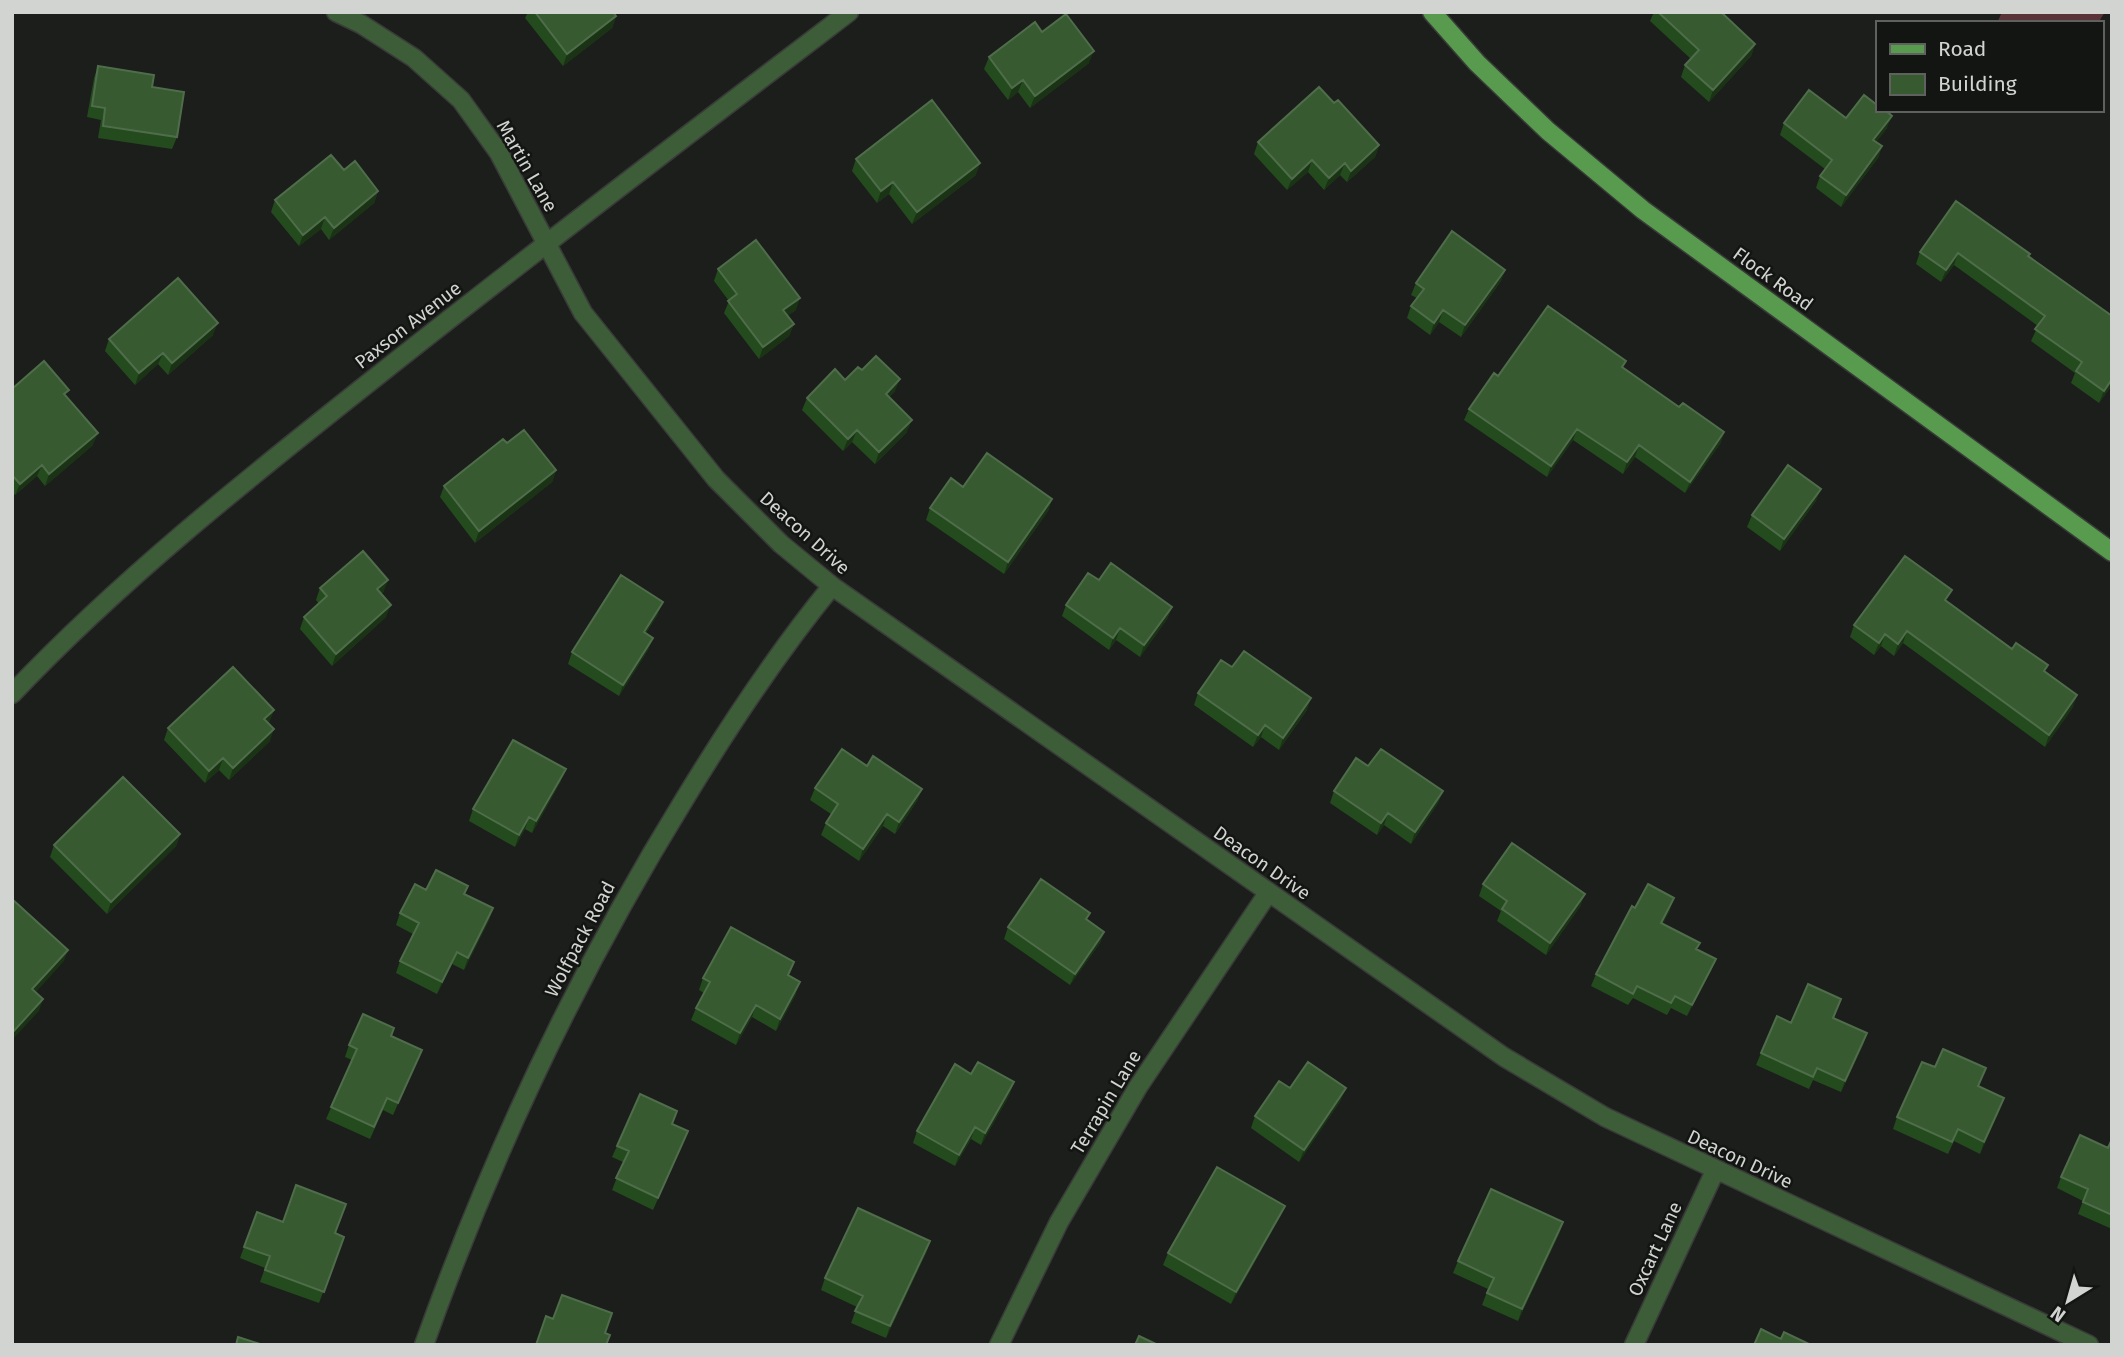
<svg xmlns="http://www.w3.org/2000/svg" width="2124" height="1357" font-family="'Fira Sans',sans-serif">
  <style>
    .green { fill: #593337 }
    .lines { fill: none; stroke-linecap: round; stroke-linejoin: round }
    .minor-casing { stroke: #393b38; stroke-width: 21 }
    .major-casing { stroke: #393b38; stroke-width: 21 }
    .minor { stroke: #3d5c38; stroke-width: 18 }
    .major { stroke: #589a4e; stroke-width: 18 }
    .wall { fill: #244b1e }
    .shaded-wall { fill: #193314 }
    .building { fill: #375a31; stroke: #4f6d4a; stroke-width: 2 }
    .labels { text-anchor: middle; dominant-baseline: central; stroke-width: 5; stroke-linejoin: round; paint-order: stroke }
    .street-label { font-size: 19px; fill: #d2d4d2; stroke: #131512 }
  </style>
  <rect width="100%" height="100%" fill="#1c1e1b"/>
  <path class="green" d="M2002,12H2105L2098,23H1997Z"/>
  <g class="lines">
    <g class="minor-casing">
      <path id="minor" d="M336,12L361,24L414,58L461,100L499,153L583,313L716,479L781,544L832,586L1504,1057L1605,1117L2089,1345
        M12,694C123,577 250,477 376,377C532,253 690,133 849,12
        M424,1345C492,1154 578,972 684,800C729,726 777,653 832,586
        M999,1345L1059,1222L1138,1087L1268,893
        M1634,1345L1715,1171"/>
    </g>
    <g class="major-casing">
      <path id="major" d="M1432,12L1477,63L1548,131L1643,210L2112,552"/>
    </g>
    <use href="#minor" class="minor"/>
    <use href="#major" class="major"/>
  </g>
  <path class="wall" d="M528,12H613L616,16L612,28L563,66L525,18Z
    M1654,12H1721L1755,44L1751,56L1709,102L1681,77L1685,65L1691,59L1650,21Z
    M1042,32L1089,63L1030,108L1018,92L1008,100L984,69L989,57Z
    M98,66L152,87L177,137L172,149L98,138L101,120L87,117L94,78Z
    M1334,103L1379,145L1375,157L1347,182L1340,175L1324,190L1308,172L1287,190L1254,154L1258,142Z
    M1784,123L1887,128L1876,142L1882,146L1878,158L1841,207L1816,188L1820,176L1825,169L1780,135Z
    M856,159L976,175L912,224L889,194L877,203L852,171Z
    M344,170L378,191L374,203L329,240L321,229L299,246L271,212L275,200Z
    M1920,252L2029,257L2112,385L2099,403L2071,383L2075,373L2031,341L2038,326L1954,265L1941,282L1916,264Z
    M718,269L796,310L787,316L794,324L789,336L759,359L724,313L729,301L714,281Z
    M1505,270L1501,281L1461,337L1439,322L1430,335L1407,318L1411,306L1417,298L1411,295L1416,283Z
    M213,335L168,375L158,364L135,385L105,351L109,339Z
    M1626,361L1623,368L1679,407L1724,432L1720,444L1685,493L1635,457L1623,474L1573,440L1547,477L1464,420L1469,409L1498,376Z
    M862,370L895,391L889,397L907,432L875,464L852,442L843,451L802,410L807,398Z
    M12,389L67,397L93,445L45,486L37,476L15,495L12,492Z
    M507,443L556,470L552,482L475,543L440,497L444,486Z
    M963,487L1052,499L1048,511L1004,574L926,520L930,508Z
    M1816,501L1780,551L1747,527L1752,515Z
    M1099,580L1172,607L1167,619L1140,657L1116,640L1109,650L1062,616L1066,605Z
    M320,588L384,591L381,594L386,617L332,666L300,629L304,617L319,604L316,600Z
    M1948,602L2045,672L2073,707L2045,747L1903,643L1894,656L1881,646L1874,655L1850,637L1854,625Z
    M658,614L646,633L653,638L648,650L619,696L568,664L572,652Z
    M1232,667L1307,710L1279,750L1261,737L1253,747L1194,705L1198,693Z
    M274,710L268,723L270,741L229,780L219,770L205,783L164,740L168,728Z
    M867,766L922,789L917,801L895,834L883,826L859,861L821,835L826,823L831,814L810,800L815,788Z
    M1368,766L1443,791L1438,803L1411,844L1384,825L1377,835L1330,803L1334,791Z
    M561,781L532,833L525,829L515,847L469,821L473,809Z
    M180,834L176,846L107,914L50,857L54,845Z
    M1483,884L1581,905L1546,955L1497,921L1501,911L1479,896Z
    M426,890L465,894L493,908L489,920L464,970L452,964L437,994L396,973L400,961L413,934L396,925L400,913Z
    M1635,908L1670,910L1663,923L1697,950L1716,959L1711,971L1687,1016L1671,1008L1667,1015L1633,998L1628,1005L1591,986L1596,974Z
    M1088,920L1104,932L1100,943L1070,985L1004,939L1008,927Z
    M789,976L796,994L776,1031L752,1017L736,1045L691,1020L696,1008L704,993L699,990L703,978Z
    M1841,999L1834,1018L1867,1033L1863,1045L1841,1092L1813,1080L1809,1089L1756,1065L1761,1053L1791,1023Z
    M391,1037L422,1050L393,1115L383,1110L370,1139L326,1119L352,1060L345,1057L349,1045Z
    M1979,1086L2004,1098L1980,1154L1954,1141L1948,1154L1893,1129L1897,1117Z
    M1290,1088L1341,1100L1299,1162L1251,1128L1255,1116Z
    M1010,1094L981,1145L971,1139L955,1166L913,1143L917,1131Z
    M673,1124L683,1143L653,1210L612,1190L623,1162L612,1157L617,1146Z
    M2112,1139V1229L2078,1214L2083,1201L2057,1188L2061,1177L2108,1148Z
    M1285,1206L1280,1217L1231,1304L1163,1265L1168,1253Z
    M257,1212L283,1222L335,1233L344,1237L319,1303L260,1282L265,1268L240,1258Z
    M1563,1222L1559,1234L1518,1321L1482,1305L1488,1289L1453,1273L1458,1261Z
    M930,1241L926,1253L886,1338L851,1323L857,1307L821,1290L825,1278Z"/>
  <path class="shaded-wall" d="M616,16L612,28L563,66L567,54Z
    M1755,44L1751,56L1709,102L1713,90Z
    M1094,51L1089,63L1030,108L1035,96Z
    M1023,80L1018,92L1008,100L1012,88Z
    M1892,116L1887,128L1869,152L1873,140Z
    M1379,145L1375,157L1347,182L1351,171Z
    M1882,146L1878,158L1841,207L1846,195Z
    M1312,160L1308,172L1287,190L1292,179Z
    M980,163L976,175L912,224L917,212Z
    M1345,163L1340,175L1324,190L1329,178Z
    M893,182L889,194L877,203L881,191Z
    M378,191L374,203L329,240L334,228Z
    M325,217L321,229L299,246L303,235Z
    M1958,253L1954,265L1941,282L1946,270Z
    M1505,270L1501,281L1461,337L1465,325Z
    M800,298L796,310L779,322L783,310Z
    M1443,310L1439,322L1430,335L1434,323Z
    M218,323L213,335L168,375L172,363Z
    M794,324L789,336L759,359L763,347Z
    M163,353L158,364L135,385L139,373Z
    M900,379L895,391L881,405L886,394Z
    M2112,379V385L2099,403L2104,391Z
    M912,420L907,432L875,464L879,452Z
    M1577,429L1573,440L1547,477L1551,466Z
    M857,430L852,442L843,451L848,439Z
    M1724,432L1720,444L1685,493L1690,482Z
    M98,433L93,445L45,486L49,474Z
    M1639,445L1635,457L1623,474L1627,462Z
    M42,465L37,476L15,495L20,484Z
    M556,470L552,482L475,543L479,531Z
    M1821,489L1816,501L1780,551L1784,539Z
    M1052,499L1048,511L1004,574L1008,562Z
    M388,580L384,591L373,601L377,589Z
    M663,602L658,614L639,643L644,632Z
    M391,605L386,617L332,666L336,654Z
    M1172,607L1167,619L1140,657L1144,645Z
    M1120,628L1116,640L1109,650L1113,638Z
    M1907,631L1903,643L1894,656L1898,644Z
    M1885,634L1881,646L1874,655L1879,643Z
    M653,638L648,650L619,696L623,685Z
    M2077,695L2073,707L2045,747L2049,735Z
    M1311,698L1307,710L1279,750L1283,738Z
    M274,710L270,721L260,731L264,719Z
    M1265,725L1261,737L1253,747L1258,735Z
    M274,729L270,741L229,780L233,768Z
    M223,758L219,770L205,783L209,771Z
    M566,769L561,781L532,833L536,821Z
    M922,789L917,801L895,834L899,822Z
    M1443,791L1438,803L1411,844L1415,832Z
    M1388,813L1384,825L1377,835L1381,823Z
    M887,814L883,826L859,861L863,849Z
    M529,817L525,829L515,847L519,835Z
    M180,834L176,846L107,914L111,902Z
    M1585,894L1581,905L1546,955L1550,943Z
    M1674,898L1670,910L1657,935L1661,923Z
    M493,908L489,920L464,970L468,958Z
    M1104,932L1100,943L1070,985L1075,974Z
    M68,950L64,961L28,1001L32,989Z
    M457,952L452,964L437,994L442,982Z
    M1716,959L1711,971L1687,1016L1692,1005Z
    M800,982L796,994L776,1031L780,1019Z
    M43,999L39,1011L12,1040L13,1032Z
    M756,1005L752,1017L736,1045L740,1033Z
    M1867,1033L1863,1045L1841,1092L1845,1081Z
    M1014,1082L1010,1094L981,1145L985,1133Z
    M1346,1088L1341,1100L1299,1162L1304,1150Z
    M2004,1098L2000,1110L1980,1154L1984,1142Z
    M975,1127L971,1139L955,1166L959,1155Z
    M1285,1206L1280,1217L1231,1304L1236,1292Z
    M1563,1222L1559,1234L1518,1321L1522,1309Z
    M930,1241L926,1253L886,1338L890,1326Z"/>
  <path class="building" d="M535,12H613L616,16L567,54Z
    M1658,12H1721L1755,44L1713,90L1685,65L1699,50Z
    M1066,14L1094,51L1035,96L1023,80L1012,88L989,57L1035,22L1042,32Z
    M98,66L154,75L152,87L184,92L177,137L103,126L105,108L92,106Z
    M1319,87L1334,103L1338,100L1379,145L1351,171L1345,163L1329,178L1312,160L1292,179L1258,142Z
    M1809,90L1846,118L1864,95L1877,105V110H1885L1892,116L1873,140L1882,146L1846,195L1820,176L1832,160L1784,123Z
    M932,100L980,163L917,212L893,182L881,191L856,159Z
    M331,155L344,170L355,161L378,191L334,228L325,217L303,235L275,200Z
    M1956,201L2030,254L2028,256L2112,316V379L2104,391L2076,371L2082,362L2035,329L2045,316L1958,253L1946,270L1920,252Z
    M1452,231L1505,270L1465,325L1443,310L1434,323L1411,306L1424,289L1416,283Z
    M756,240L800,298L783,310L794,324L763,347L728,301L737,294L718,269Z
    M178,278L218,323L172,363L163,353L139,373L109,339Z
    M1548,306L1626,361L1622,367L1679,407L1683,403L1724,432L1690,482L1639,445L1627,462L1577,429L1551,466L1469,409L1494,373L1498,376Z
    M876,356L900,379L886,394L912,420L879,452L857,430L848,439L807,398L835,369L845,380L858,367L862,370Z
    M44,361L69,390L64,394L98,433L49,474L42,465L20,484L12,475V389Z
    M524,430L556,470L479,531L444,486L503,439L507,443Z
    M987,453L1052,499L1008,562L930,508L951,478L963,487Z
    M1788,465L1821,489L1784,539L1752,515Z
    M363,551L388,580L377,589L391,605L336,654L304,617L327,596L320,588Z
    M1905,556L1952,590L1945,600L2012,649L2016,643L2048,665L2044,671L2077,695L2049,735L1907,631L1898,644L1885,634L1879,643L1854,625Z
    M1111,563L1172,607L1144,645L1120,628L1113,638L1066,605L1088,573L1099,580Z
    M621,575L663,602L644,632L653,638L623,685L572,652Z
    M1244,651L1311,698L1283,738L1265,725L1258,735L1198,693L1221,660L1232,667Z
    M233,667L274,710L264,719L274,729L233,768L223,758L209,771L168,728Z
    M513,740L566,769L536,821L529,817L519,835L473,809Z
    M842,749L867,766L873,756L922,789L899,822L887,814L863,849L826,823L838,804L815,788Z
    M1381,749L1443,791L1415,832L1388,813L1381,823L1334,791L1356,758L1368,766Z
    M123,777L180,834L111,902L54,845Z
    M1512,843L1585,894L1550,943L1502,909L1507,901L1483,884Z
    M436,870L468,886L464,894L493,908L468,958L457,952L442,982L400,961L419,923L400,913L415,884L426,890Z
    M1041,879L1090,913L1086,919L1104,932L1075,974L1008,927Z
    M1648,884L1674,898L1661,923L1700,943L1696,949L1716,959L1692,1005L1675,996L1671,1003L1637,986L1633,994L1596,974L1632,906L1635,908Z
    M12,899L68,950L32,989L43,999L13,1032Z
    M731,927L794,962L788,975L800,982L780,1019L756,1005L740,1033L696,1008L710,982L703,978Z
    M1808,984L1841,999L1833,1018L1867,1033L1845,1081L1817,1068L1813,1077L1761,1053L1777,1016L1791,1023Z
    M363,1014L394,1028L391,1036L422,1050L398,1103L387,1098L374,1127L331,1107L357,1049L349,1045Z
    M1943,1049L1986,1068L1978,1086L2004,1098L1984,1142L1958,1129L1952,1142L1897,1117L1922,1062L1935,1067Z
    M978,1062L1014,1082L985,1133L975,1127L959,1155L917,1131L955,1064L971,1074Z
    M1308,1062L1346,1088L1304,1150L1255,1116L1279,1081L1290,1088Z
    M640,1094L677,1111L672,1124L688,1131L658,1198L616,1178L629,1151L617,1146Z
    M2080,1135L2108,1148L2112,1139V1215L2083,1202L2088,1189L2061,1177Z
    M1217,1167L1285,1206L1236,1292L1168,1253Z
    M296,1185L346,1204L335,1233L344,1237L324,1292L265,1270L270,1256L244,1247L257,1212L283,1222Z
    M1491,1189L1563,1222L1522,1309L1487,1293L1494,1278L1458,1261Z
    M858,1208L930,1241L890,1326L855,1311L863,1296L825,1278Z
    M562,1295L612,1313L605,1333L610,1335L606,1345H536L546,1316L553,1319Z
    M1761,1329L1781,1339L1784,1332L1811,1345H1754Z
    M1139,1336L1158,1345H1135Z
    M238,1337L263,1345H236Z"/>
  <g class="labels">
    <g class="street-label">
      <text transform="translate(527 166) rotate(60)">Martin Lane</text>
      <text transform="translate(1773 279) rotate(36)">Flock Road</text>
      <text transform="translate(408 325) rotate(-38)">Paxson Avenue</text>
      <text transform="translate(805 533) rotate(42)">Deacon Drive</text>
      <text transform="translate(1262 863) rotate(35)">Deacon Drive</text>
      <text transform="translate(580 939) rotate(-62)">Wolfpack Road</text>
      <text transform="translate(1106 1102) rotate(-59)">Terrapin Lane</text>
      <text transform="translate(1740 1159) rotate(25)">Deacon Drive</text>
      <text transform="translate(1655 1249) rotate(-65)">Oxcart Lane</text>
    </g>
  </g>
  <rect width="2124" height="1357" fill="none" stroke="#d2d4d2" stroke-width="28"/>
  <rect x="1876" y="21" width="228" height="91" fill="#131512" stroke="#5f615f" stroke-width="2"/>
  <rect x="1890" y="44" width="35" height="10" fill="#589a4e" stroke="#5f615f" stroke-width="2"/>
  <text x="1938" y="56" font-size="21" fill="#d2d4d2">Road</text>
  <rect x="1890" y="74" width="35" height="21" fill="#375a31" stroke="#5f615f" stroke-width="2"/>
  <text x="1938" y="91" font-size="21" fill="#d2d4d2">Building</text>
  <g transform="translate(2068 1301) rotate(217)" stroke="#131512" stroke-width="5" paint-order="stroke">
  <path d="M0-5L12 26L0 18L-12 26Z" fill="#d2d4d2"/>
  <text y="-10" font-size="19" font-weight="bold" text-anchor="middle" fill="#d2d4d2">N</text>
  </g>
</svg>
